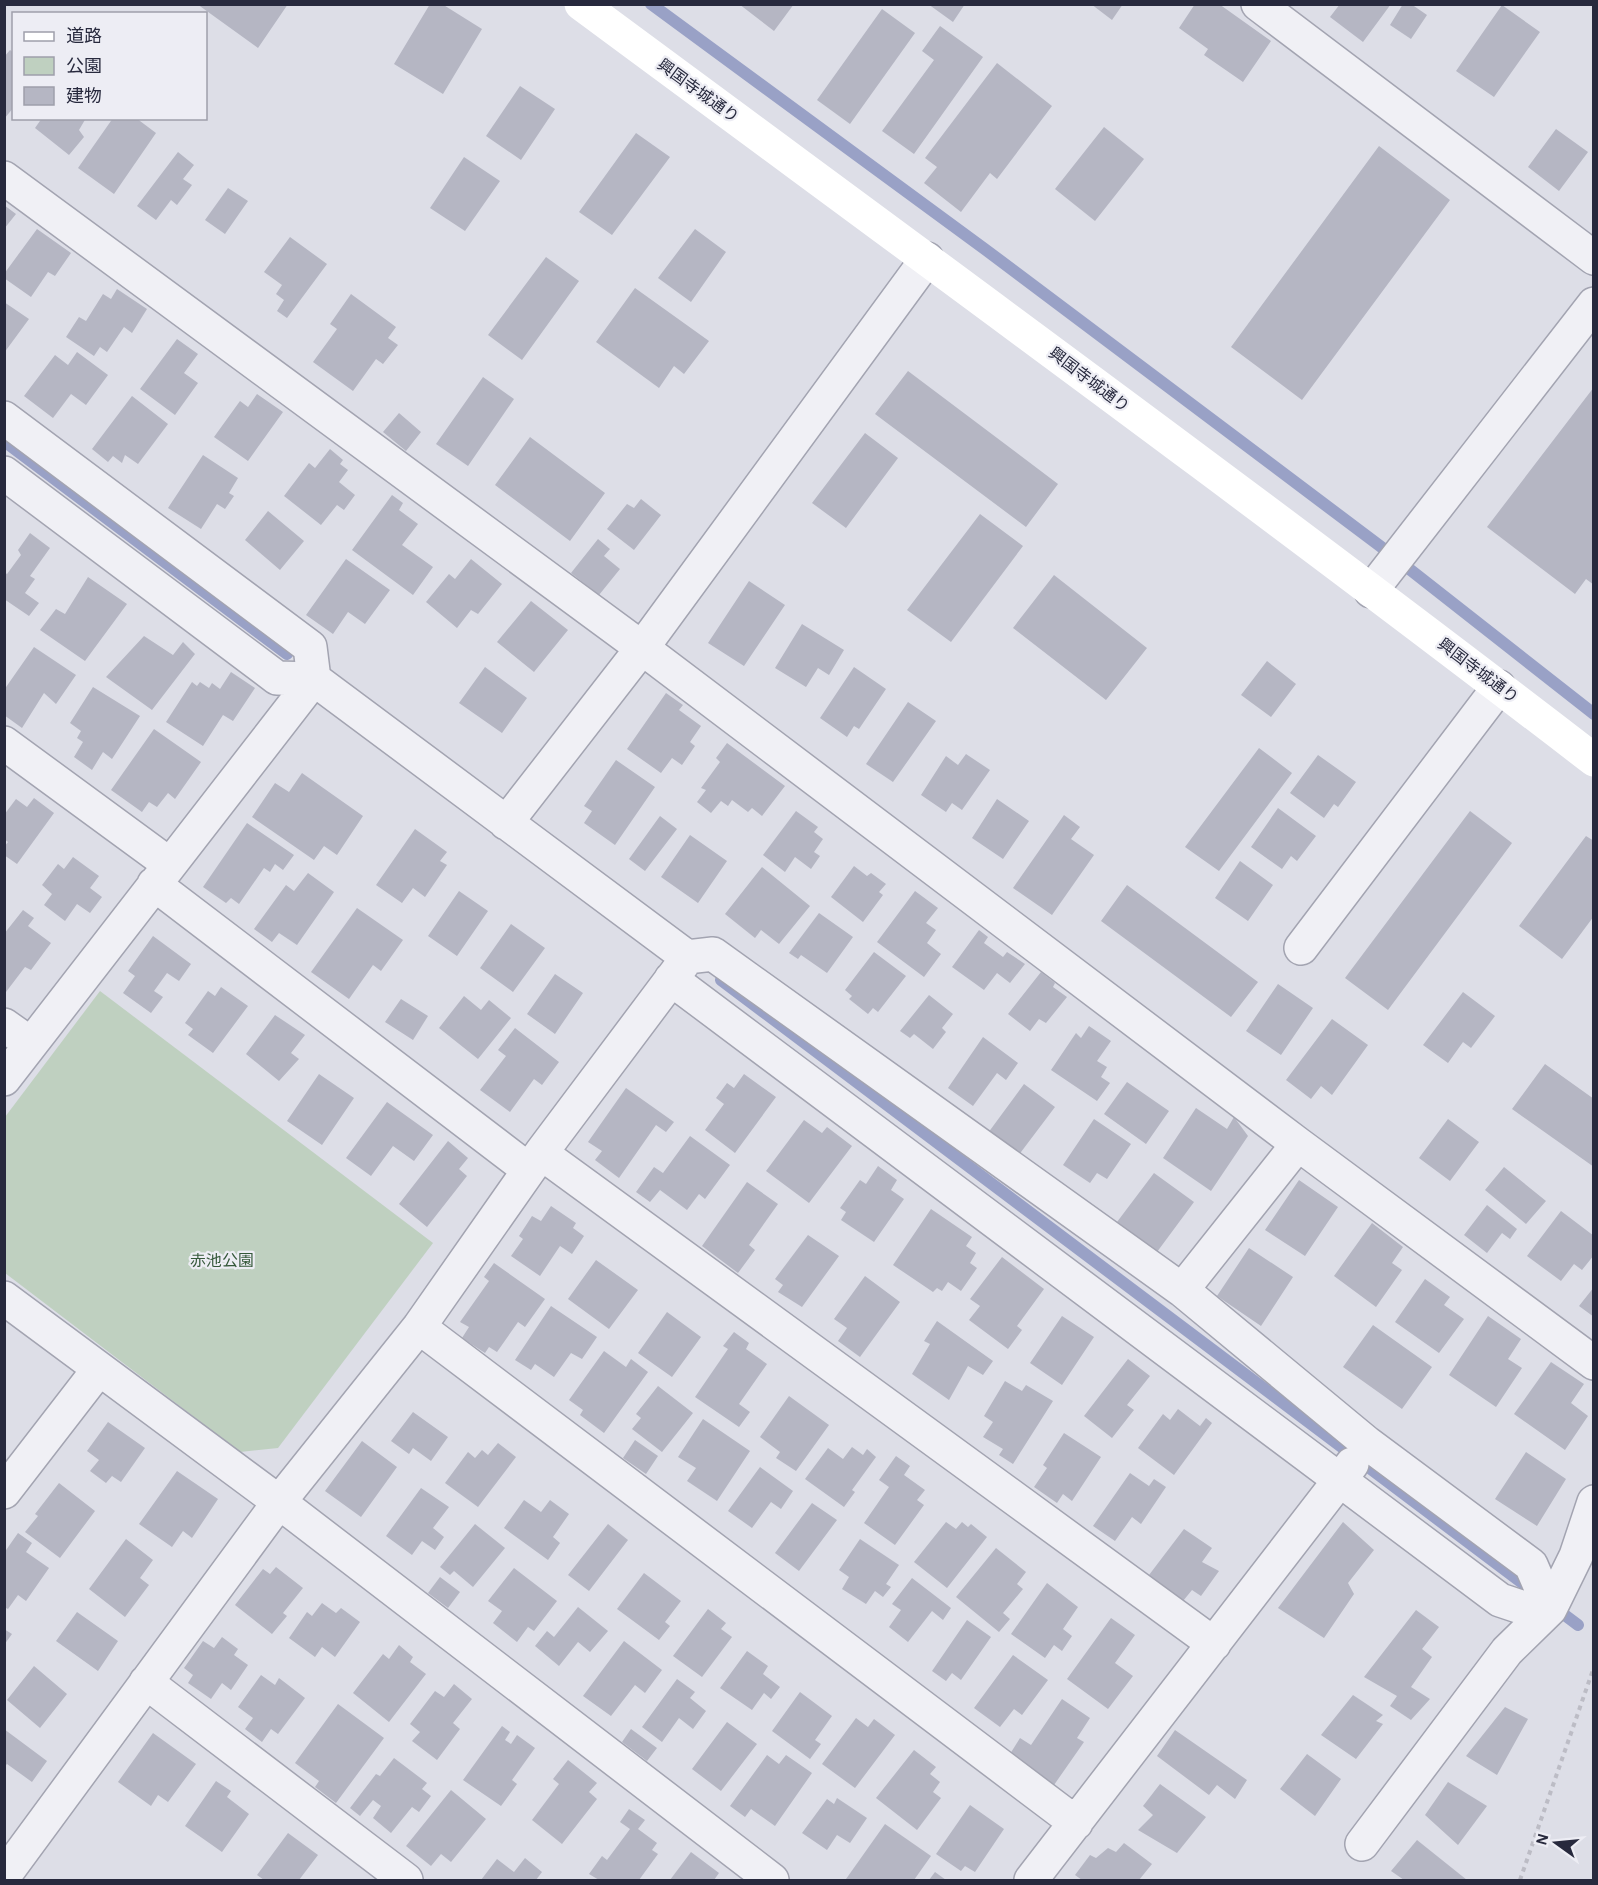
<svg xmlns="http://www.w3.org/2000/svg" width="1598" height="1885" font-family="'Alegreya Sans','Noto Sans JP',sans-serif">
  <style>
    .green { fill: #bfd0c0 }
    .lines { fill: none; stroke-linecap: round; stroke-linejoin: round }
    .stream { stroke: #99a1c6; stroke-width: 12 }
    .building { fill: #b5b6c3 }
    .minor-casing { stroke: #a3a4b1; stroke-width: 36 }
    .path { stroke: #bcbcc5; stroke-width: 4; stroke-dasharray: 4.5 4.5; stroke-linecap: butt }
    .minor { stroke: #f0f0f5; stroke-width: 33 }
    .secondary { stroke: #fff; stroke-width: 33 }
    .labels { text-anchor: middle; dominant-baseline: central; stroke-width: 4.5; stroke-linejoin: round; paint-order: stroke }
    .street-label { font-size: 16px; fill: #27293d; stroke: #ededf4 }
    .park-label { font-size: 16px; fill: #35583a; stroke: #ededf4 }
  </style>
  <rect width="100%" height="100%" fill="#dddee7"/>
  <path class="green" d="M100,991L433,1243L278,1448L240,1452L5,1273V1117Z"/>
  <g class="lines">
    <path class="stream" d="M651,4L986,250L1380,546L1594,714
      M4,441L287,654
      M721,980L1533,1591
      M1554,1607L1578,1625"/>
  </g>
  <path class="building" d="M197,4H288L258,48Z
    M430,4H442L482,29L443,94L394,64Z
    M739,4H794L774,31Z
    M928,4H965L953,22Z
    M1091,4H1123L1112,20Z
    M1195,4H1219L1271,41L1243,82L1204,55L1208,49L1179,28Z
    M1340,4H1391L1363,42L1330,17Z
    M1403,4H1411L1427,15L1411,39L1390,25Z
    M1502,5L1540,32L1494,97L1456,71Z
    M882,9L915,33L850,124L817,100Z
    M940,26L983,57L914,154L882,131L934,60L922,51Z
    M10,50L14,53V107L4,119V57Z
    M997,63L1052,106L997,179L990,173L961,212L924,183L937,167L925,158Z
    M520,86L555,109L521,160L486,136Z
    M42,118H86L79,130L84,137L69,155L35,128Z
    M113,118H136L156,133L114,194L78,168Z
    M1104,127L1144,159L1095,221L1055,189Z
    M1556,129L1588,152L1559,191L1528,167Z
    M636,133L670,157L612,235L579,212Z
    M1379,146L1450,200L1302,400L1231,347Z
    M178,152L194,165L183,179L192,185L177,205L171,200L156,220L137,206Z
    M464,157L500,181L465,231L430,208Z
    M228,188L248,201L225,234L205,220Z
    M4,205L16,214L4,229Z
    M37,229L71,253L55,276L48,272L31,297L4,278V274Z
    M695,229L726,252L691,302L658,278Z
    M290,237L327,264L287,318L277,311L284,300L276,294L282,285L264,272Z
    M546,257L579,281L522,360L488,335Z
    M635,288L709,341L684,374L674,366L659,388L596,342Z
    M117,289L147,309L132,333L124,327L107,352L100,347L94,356L66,337L79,317L86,321L103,294L111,299Z
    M351,294L396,327L388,338L398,345L383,364L376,359L353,391L313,362L337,329L330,324Z
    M4,302L29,319L4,353Z
    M177,339L198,354L184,373L198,383L175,415L140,389Z
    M77,352L108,375L86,405L71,394L53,418L24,396L55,355L68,365Z
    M908,371L1058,484L1026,527L875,414Z
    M483,377L514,399L468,466L436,444Z
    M1594,387V585L1586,579L1575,594L1487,527Z
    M257,394L283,412L248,461L214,437L240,401L248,407Z
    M132,396L168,424L138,464L125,455L122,463L113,456L108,462L92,449Z
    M399,413L421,432L406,451L383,432Z
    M865,433L898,458L846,528L812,503Z
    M530,437L605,493L570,541L495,485Z
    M330,449L343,460L340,464L348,470L339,482L355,495L344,510L337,505L321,525L284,496L309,463L315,468Z
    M203,455L238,478L229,493L234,496L225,509L217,504L201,529L168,508Z
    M392,495L403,503L399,510L418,524L402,545L433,567L413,595L352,550Z
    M641,499L661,515L634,550L607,529L627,504L634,508Z
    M268,511L304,541L280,570L245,540Z
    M980,514L1023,546L951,642L907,610Z
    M30,533L50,548L30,576L35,579L25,593L39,603L29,616L4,599V572L7,574L21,555L18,550Z
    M598,539L610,549L604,556L620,569L599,595L571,573Z
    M346,559L390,590L365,624L348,612L333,634L306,615Z
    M471,559L502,584L478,614L471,610L457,628L426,602L449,574L455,579Z
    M1054,575L1147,648L1106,700L1013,628Z
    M88,577L127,604L85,661L40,630L56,609L65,614Z
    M749,581L785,605L744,666L708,643Z
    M531,601L568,630L534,672L497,642Z
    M802,624L844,650L829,675L818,668L806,687L775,668Z
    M144,636L173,655L183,642L195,654L152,710L106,677Z
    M34,647L76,675L56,704L44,693L22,728L4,715V690Z
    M1267,661L1296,684L1271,717L1241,695Z
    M485,667L527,698L502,733L459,703Z
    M854,667L886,689L859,729L854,726L847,737L820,718Z
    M231,672L255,688L233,721L223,715L203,746L166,722L192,682L197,686L200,682L209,688L212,683L220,689Z
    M93,687L140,716L112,759L103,752L92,770L74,757L83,742L77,738L81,731L70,723Z
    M666,693L683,705L679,710L701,726L690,742L695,746L682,765L672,758L661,773L627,749Z
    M908,702L936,721L893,782L866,764Z
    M154,729L201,762L175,799L168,793L157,807L149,802L142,812L111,790Z
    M727,743L785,786L762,816L752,808L748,812L732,800L728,806L721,801L711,813L697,802L706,790L701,788L720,762L716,758Z
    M1259,748L1292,773L1219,871L1185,847Z
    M966,754L990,770L962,810L952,803L946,812L921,795L946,756L958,765Z
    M1318,755L1356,782L1338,807L1334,804L1324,818L1290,793Z
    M616,760L655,787L615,845L584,823L592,811L584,806Z
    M302,773L363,816L337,855L324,846L314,860L252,817L275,783L289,792Z
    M34,798L54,813L17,864L4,855V847L8,842L4,839V815L16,799L27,807Z
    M997,799L1029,821L1003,859L972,838Z
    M1278,808L1316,836L1297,861L1291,856L1282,869L1251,847Z
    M796,811L818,827L814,832L823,839L814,852L820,856L811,869L795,857L785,872L763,855Z
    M1470,811L1512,843L1388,1010L1345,978Z
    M1064,815L1080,827L1071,839L1094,855L1052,915L1013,888Z
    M660,816L677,829L645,871L629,859Z
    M247,823L294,855L283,870L275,864L270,872L264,868L239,904L231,898L226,903L203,887Z
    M415,829L447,852L440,861L447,865L425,897L413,888L402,903L376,885Z
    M690,835L727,861L698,903L661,877Z
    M1586,836L1594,841V916L1562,959L1519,926Z
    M73,857L99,876L90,888L102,897L90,913L77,904L65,921L44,905L52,894L42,885L58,864L64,869Z
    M1240,861L1273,885L1248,921L1215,898Z
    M854,866L867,876L871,873L886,884L879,892L883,895L863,922L831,897Z
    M762,867L810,906L779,944L761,930L755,938L725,914Z
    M308,873L334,892L297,945L279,933L272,942L254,929L286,885L294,891Z
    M1127,885L1258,982L1231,1017L1101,921Z
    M459,891L488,911L457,956L428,936Z
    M915,891L938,908L926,923L936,930L927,943L941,954L924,977L877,942Z
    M357,908L403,940L381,971L373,965L349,999L311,972Z
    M23,910L34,918L28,926L51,943L31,970L25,967L6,992L4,990V934Z
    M819,913L853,937L827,973L801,955L798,959L789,953Z
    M511,924L545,948L513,992L480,968Z
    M979,930L988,937L984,943L1003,957L1007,952L1025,964L1010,983L997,973L984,990L952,967Z
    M153,936L191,964L179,981L167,973L154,991L163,997L151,1013L123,993L135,976L128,971Z
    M874,952L906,976L878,1012L873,1008L868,1014L849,999L852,996L845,990Z
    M1041,972L1055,983L1053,987L1067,997L1046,1023L1039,1019L1030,1031L1008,1014Z
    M555,974L583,993L555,1034L527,1014Z
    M1278,984L1313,1008L1281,1055L1246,1031Z
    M221,987L248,1006L213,1053L188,1035L193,1029L185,1023L208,991L215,996Z
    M1463,992L1495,1016L1471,1048L1463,1042L1448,1063L1423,1045Z
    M929,995L953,1014L942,1028L946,1032L933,1049L914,1034L910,1038L900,1031Z
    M464,996L481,1010L489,1000L511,1018L478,1059L439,1028Z
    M401,999L428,1016L413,1040L385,1022Z
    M275,1015L305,1035L291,1053L299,1059L279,1081L246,1054Z
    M1332,1019L1368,1045L1332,1095L1321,1086L1311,1099L1286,1080Z
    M1089,1026L1111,1041L1097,1061L1107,1067L1101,1077L1110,1083L1097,1101L1051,1070L1076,1033L1081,1038Z
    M515,1028L559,1062L542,1085L534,1079L510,1112L480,1090L506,1056L498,1050Z
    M983,1037L1018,1063L1006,1080L997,1073L973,1106L948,1088Z
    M1545,1064L1594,1099V1167L1512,1109Z
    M319,1074L354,1098L322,1145L287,1121Z
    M744,1074L776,1097L735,1153L705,1130L724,1104L716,1098L727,1083L734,1088Z
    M1127,1082L1169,1111L1146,1144L1104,1114Z
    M1024,1084L1055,1107L1018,1156L988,1133Z
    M626,1088L674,1122L666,1132L656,1125L619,1178L595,1160L602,1151L588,1142Z
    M387,1102L433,1135L414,1161L393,1146L371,1176L346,1158Z
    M1196,1108L1227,1129L1234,1117L1248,1136L1211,1191L1163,1158Z
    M1094,1119L1131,1144L1107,1179L1097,1173L1090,1183L1063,1165Z
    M1448,1119L1479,1142L1450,1181L1419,1158Z
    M804,1120L822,1133L827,1127L852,1146L809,1203L766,1171Z
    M690,1136L730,1165L705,1199L699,1194L687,1210L660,1190L650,1202L636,1192L654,1167L663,1173Z
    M448,1141L468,1158L459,1169L467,1176L427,1227L399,1204Z
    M878,1166L897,1180L891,1190L904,1199L874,1242L841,1220L846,1212L840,1208L860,1180L866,1184Z
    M1504,1167L1546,1201L1526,1224L1485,1190Z
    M1154,1173L1194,1202L1157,1252L1117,1222Z
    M1299,1180L1338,1207L1305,1256L1265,1230Z
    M747,1182L778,1204L749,1245L755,1250L738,1273L702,1246Z
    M1487,1205L1517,1229L1510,1239L1502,1233L1487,1253L1464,1235Z
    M551,1206L576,1223L573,1228L584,1236L572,1254L560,1246L540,1276L511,1256L523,1239L519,1236L532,1216L541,1221Z
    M931,1209L972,1237L966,1246L976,1253L970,1263L977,1268L961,1291L948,1282L942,1291L937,1288L933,1292L893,1265Z
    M1561,1211L1594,1236V1255L1582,1270L1574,1264L1561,1281L1527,1256Z
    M1372,1223L1403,1247L1392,1263L1402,1270L1376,1307L1334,1276Z
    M808,1235L839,1256L802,1307L778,1292L783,1285L775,1279Z
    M1249,1248L1293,1277L1261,1326L1217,1296Z
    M1002,1257L1044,1289L1017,1326L1022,1330L1008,1349L969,1320L980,1306L970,1299Z
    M596,1260L638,1290L609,1329L568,1299Z
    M494,1263L545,1299L525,1327L518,1322L497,1352L489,1347L485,1353L462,1338L469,1327L460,1322L489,1281L484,1277Z
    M865,1276L900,1302L860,1357L838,1341L847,1328L834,1319Z
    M1425,1279L1450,1297L1444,1305L1464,1319L1439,1353L1395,1322Z
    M1594,1287V1317L1579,1306Z
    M551,1306L597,1337L582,1359L571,1353L554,1377L535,1364L531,1370L515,1360Z
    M667,1312L701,1337L672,1377L638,1353Z
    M1062,1316L1094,1337L1062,1385L1030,1363Z
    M1488,1316L1521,1339L1508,1359L1522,1368L1496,1407L1449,1375Z
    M937,1321L993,1361L983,1375L968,1366L949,1400L912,1374L930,1344L924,1341Z
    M1373,1325L1432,1367L1402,1409L1343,1367Z
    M734,1332L749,1343L746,1349L767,1364L739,1404L750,1412L739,1427L695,1397L728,1349L723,1346Z
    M604,1351L626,1367L631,1359L648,1372L604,1433L580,1415L583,1410L569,1400Z
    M1128,1359L1150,1376L1127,1405L1134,1410L1112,1438L1084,1416Z
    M1551,1362L1584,1384L1571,1403L1588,1416L1565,1450L1514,1414Z
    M1005,1381L1022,1391L1026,1385L1053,1401L1013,1464L999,1455L1003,1449L983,1437L993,1422L984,1416Z
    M658,1386L693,1413L662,1452L632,1429L641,1418L636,1414Z
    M789,1396L829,1425L796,1471L776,1458L780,1452L760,1437Z
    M1178,1409L1200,1426L1206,1418L1212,1423L1174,1475L1138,1448L1163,1414L1170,1420Z
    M413,1412L448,1437L431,1461L413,1448L409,1454L391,1441Z
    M703,1419L750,1451L717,1501L687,1481L696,1468L678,1457Z
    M108,1422L145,1448L121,1482L112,1476L106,1483L90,1471L99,1460L87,1451Z
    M1064,1433L1101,1457L1072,1501L1063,1494L1057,1503L1034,1487L1047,1468L1043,1465Z
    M635,1440L658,1456L646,1474L623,1458Z
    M362,1441L397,1467L361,1517L325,1491Z
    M498,1443L516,1457L478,1507L445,1483L468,1452L475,1458L482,1450L488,1455Z
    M852,1447L863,1455L867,1449L876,1457L852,1490L855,1492L844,1507L805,1479L828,1448L843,1459Z
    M1526,1452L1566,1479L1537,1526L1495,1499Z
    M896,1456L910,1466L904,1475L925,1490L917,1500L924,1505L895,1545L864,1523L889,1487L879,1480Z
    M760,1467L793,1491L781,1509L771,1502L752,1528L728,1511Z
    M177,1471L218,1499L192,1538L183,1531L172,1547L139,1524Z
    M1130,1473L1149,1486L1154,1479L1166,1487L1141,1524L1132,1517L1115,1541L1093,1526Z
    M59,1483L95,1511L60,1558L25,1532L38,1516L35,1514Z
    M421,1488L449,1507L433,1528L444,1537L435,1550L422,1541L412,1555L386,1536Z
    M524,1500L541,1512L550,1500L569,1514L553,1537L560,1543L548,1560L504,1528Z
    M812,1503L837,1520L799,1571L775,1553Z
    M946,1522L956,1529L962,1522L968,1527L971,1524L987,1537L947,1588L914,1562Z
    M1343,1522L1374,1550L1348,1583L1354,1594L1324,1638L1278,1608Z
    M475,1524L505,1548L473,1587L454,1571L450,1575L440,1567Z
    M608,1524L628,1540L589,1591L568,1575Z
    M1184,1529L1212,1548L1202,1562L1219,1571L1201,1596L1192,1590L1183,1601L1149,1575Z
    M18,1533L32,1543L26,1552L49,1568L26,1601L18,1595L8,1609L4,1607V1553Z
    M126,1539L153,1560L140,1578L149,1585L125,1617L89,1589Z
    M860,1539L899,1565L886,1584L891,1587L883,1597L875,1591L866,1604L842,1589L849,1577L839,1570Z
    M996,1548L1026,1572L1017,1584L1023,1589L1003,1613L1010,1619L999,1632L956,1597Z
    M276,1567L303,1588L283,1613L287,1616L272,1634L235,1605L263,1569L270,1574Z
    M514,1568L557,1601L534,1631L528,1627L517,1642L493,1623L502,1611L488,1601Z
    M644,1573L681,1601L665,1622L670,1626L659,1640L617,1609Z
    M440,1577L460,1592L448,1608L428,1593Z
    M912,1578L951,1608L943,1620L932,1611L908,1642L889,1627L901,1610L892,1604Z
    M1047,1583L1078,1607L1063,1629L1072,1636L1062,1651L1054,1645L1045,1658L1011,1634Z
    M322,1603L336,1613L341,1608L360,1622L335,1657L322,1647L315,1657L289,1638L307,1612L312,1616Z
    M578,1607L608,1631L590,1652L578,1642L559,1666L535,1646L547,1631L554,1637Z
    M708,1609L726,1623L721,1629L732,1637L702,1677L673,1656Z
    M1416,1610L1439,1627L1422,1649L1432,1657L1411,1687L1430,1699L1411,1720L1390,1706L1397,1696L1364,1677Z
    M77,1612L118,1641L98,1671L56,1641Z
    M1111,1618L1135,1635L1115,1663L1133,1676L1108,1709L1067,1679Z
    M967,1620L991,1637L961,1680L952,1673L946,1681L932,1671Z
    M4,1629L12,1634L4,1645Z
    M222,1637L238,1649L234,1655L248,1665L231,1690L222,1683L211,1699L188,1683L193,1675L184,1668L203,1641L214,1648Z
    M624,1641L662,1670L645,1693L635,1685L611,1716L583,1696Z
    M399,1645L413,1657L410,1662L426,1674L389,1722L353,1693L383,1654L389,1659Z
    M747,1651L768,1666L763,1674L780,1687L771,1699L764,1693L752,1710L720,1688Z
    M1013,1655L1048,1680L1022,1715L1014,1709L1000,1727L974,1708Z
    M34,1666L67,1694L40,1728L7,1700Z
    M261,1675L275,1685L279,1678L305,1698L278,1734L271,1729L262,1742L245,1729L253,1718L238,1707Z
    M677,1679L695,1692L690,1698L706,1711L693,1729L679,1718L662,1742L642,1727Z
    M454,1684L472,1699L453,1723L460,1729L437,1760L412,1741L420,1732L410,1724L435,1691L444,1697Z
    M800,1692L832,1716L815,1740L821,1744L810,1759L772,1731Z
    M1353,1695L1383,1715L1376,1721L1383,1724L1356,1759L1321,1735Z
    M1062,1699L1090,1718L1077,1738L1084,1742L1054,1785L1010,1754L1020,1738L1031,1745Z
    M338,1704L384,1738L336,1803L315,1787L319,1781L295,1763Z
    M1505,1707L1528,1719L1497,1775L1466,1756Z
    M856,1718L868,1727L874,1719L895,1735L855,1788L822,1764Z
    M727,1722L757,1744L721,1791L692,1769Z
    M502,1726L510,1732L505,1740L511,1744L517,1735L535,1748L512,1780L517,1784L501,1806L463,1780Z
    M4,1729L47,1761L32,1782L7,1764L4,1767Z
    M631,1729L657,1748L647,1761L622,1742Z
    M1175,1730L1247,1780L1235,1799L1217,1785L1209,1795L1157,1756Z
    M153,1733L196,1764L168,1802L158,1795L151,1806L118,1782Z
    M914,1750L936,1767L930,1774L940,1782L933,1792L941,1798L917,1830L876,1798Z
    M1307,1754L1341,1779L1315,1816L1280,1789Z
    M767,1755L779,1764L786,1755L812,1773L775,1826L751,1809L745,1817L730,1806Z
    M394,1758L427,1783L422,1789L431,1796L419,1812L412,1807L391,1833L373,1818L381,1806L373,1800L360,1816L350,1808L376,1774L380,1776Z
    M568,1760L597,1783L589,1792L597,1799L562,1844L532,1820L559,1784L553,1779Z
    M216,1781L231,1791L227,1797L249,1814L222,1852L185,1826Z
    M1448,1782L1487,1806L1458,1845L1425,1815Z
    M1160,1784L1206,1817L1177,1853L1138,1830L1153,1815L1143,1806Z
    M451,1790L486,1819L451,1862L441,1854L431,1866L406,1846Z
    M837,1798L867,1818L850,1843L837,1835L827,1850L802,1833L827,1799L834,1804Z
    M970,1805L1004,1829L975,1872L965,1866L961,1871L936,1854Z
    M629,1809L645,1820L638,1829L657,1843L652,1850L658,1854L639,1880H599L589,1874L602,1856L607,1860L630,1829L620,1822Z
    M885,1824L931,1856L914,1880H848L846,1879Z
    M288,1833L318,1855L299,1880H264L257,1875Z
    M1417,1840L1467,1880H1404L1391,1871Z
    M1124,1843L1152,1864L1139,1880H1082L1075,1875L1090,1855L1096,1858L1108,1848L1116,1852Z
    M691,1852L719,1873L714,1880H670Z
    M525,1858L542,1872L536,1880H481L497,1859L514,1872Z
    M935,1872L946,1880H929Z"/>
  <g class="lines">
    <g class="minor-casing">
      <path id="minor" d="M1258,4L1594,258
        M4,178L642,648L1298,1144L1594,1363
        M4,418L310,647L314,679L4,1079
        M4,473L277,678L314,679L687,957L713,954L1182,1290L1367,1443L1531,1565L1550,1609L1524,1608L1500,1600L671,979
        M1371,591L1594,304
        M4,743L169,864
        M506,823L642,648L927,259
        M154,884L529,1170
        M1301,948L1499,687
        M4,1025L31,1044
        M541,1153L1214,1644
        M1182,1290L1298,1144
        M4,1298L279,1502L772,1880
        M419,1327L1076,1823
        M4,1492L99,1369
        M146,1682L406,1880
        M1362,1844L1507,1651L1550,1609L1576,1556L1594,1502
        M4,1876L279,1502L419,1327L541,1153L685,961
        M1031,1880L1352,1464"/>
    </g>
    <path class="path" d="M1520,1880L1594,1667"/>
    <use href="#minor" class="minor"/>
    <path class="secondary" d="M581,4C920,255 1260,503 1594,760"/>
  </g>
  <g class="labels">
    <g class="street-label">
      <text transform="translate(698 91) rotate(36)">興国寺城通り</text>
      <text transform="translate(1089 380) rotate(37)">興国寺城通り</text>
      <text transform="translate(1478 671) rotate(37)">興国寺城通り</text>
    </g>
    <g class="park-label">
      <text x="222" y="1261">赤池公園</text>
    </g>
  </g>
  <rect width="1598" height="1885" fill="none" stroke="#27293d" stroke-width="12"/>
  <rect x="12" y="12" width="195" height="108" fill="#ededf4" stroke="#9e9fab" stroke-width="1.5"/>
  <rect x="24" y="32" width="30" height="9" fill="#ffffff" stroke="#9e9fab" stroke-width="1.5"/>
  <text x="66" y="42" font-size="18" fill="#27293d">道路</text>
  <rect x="24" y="57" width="30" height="18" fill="#bfd0c0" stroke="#9e9fab" stroke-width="1.5"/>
  <text x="66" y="72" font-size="18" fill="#27293d">公園</text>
  <rect x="24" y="87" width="30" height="18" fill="#b5b6c3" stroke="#9e9fab" stroke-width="1.5"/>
  <text x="66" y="102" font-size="18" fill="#27293d">建物</text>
  <g transform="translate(1556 1843) rotate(285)" stroke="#ededf4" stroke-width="4.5" paint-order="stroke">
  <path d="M0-4.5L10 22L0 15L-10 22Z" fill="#27293d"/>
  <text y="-9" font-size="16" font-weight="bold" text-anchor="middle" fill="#27293d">N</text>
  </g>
</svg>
